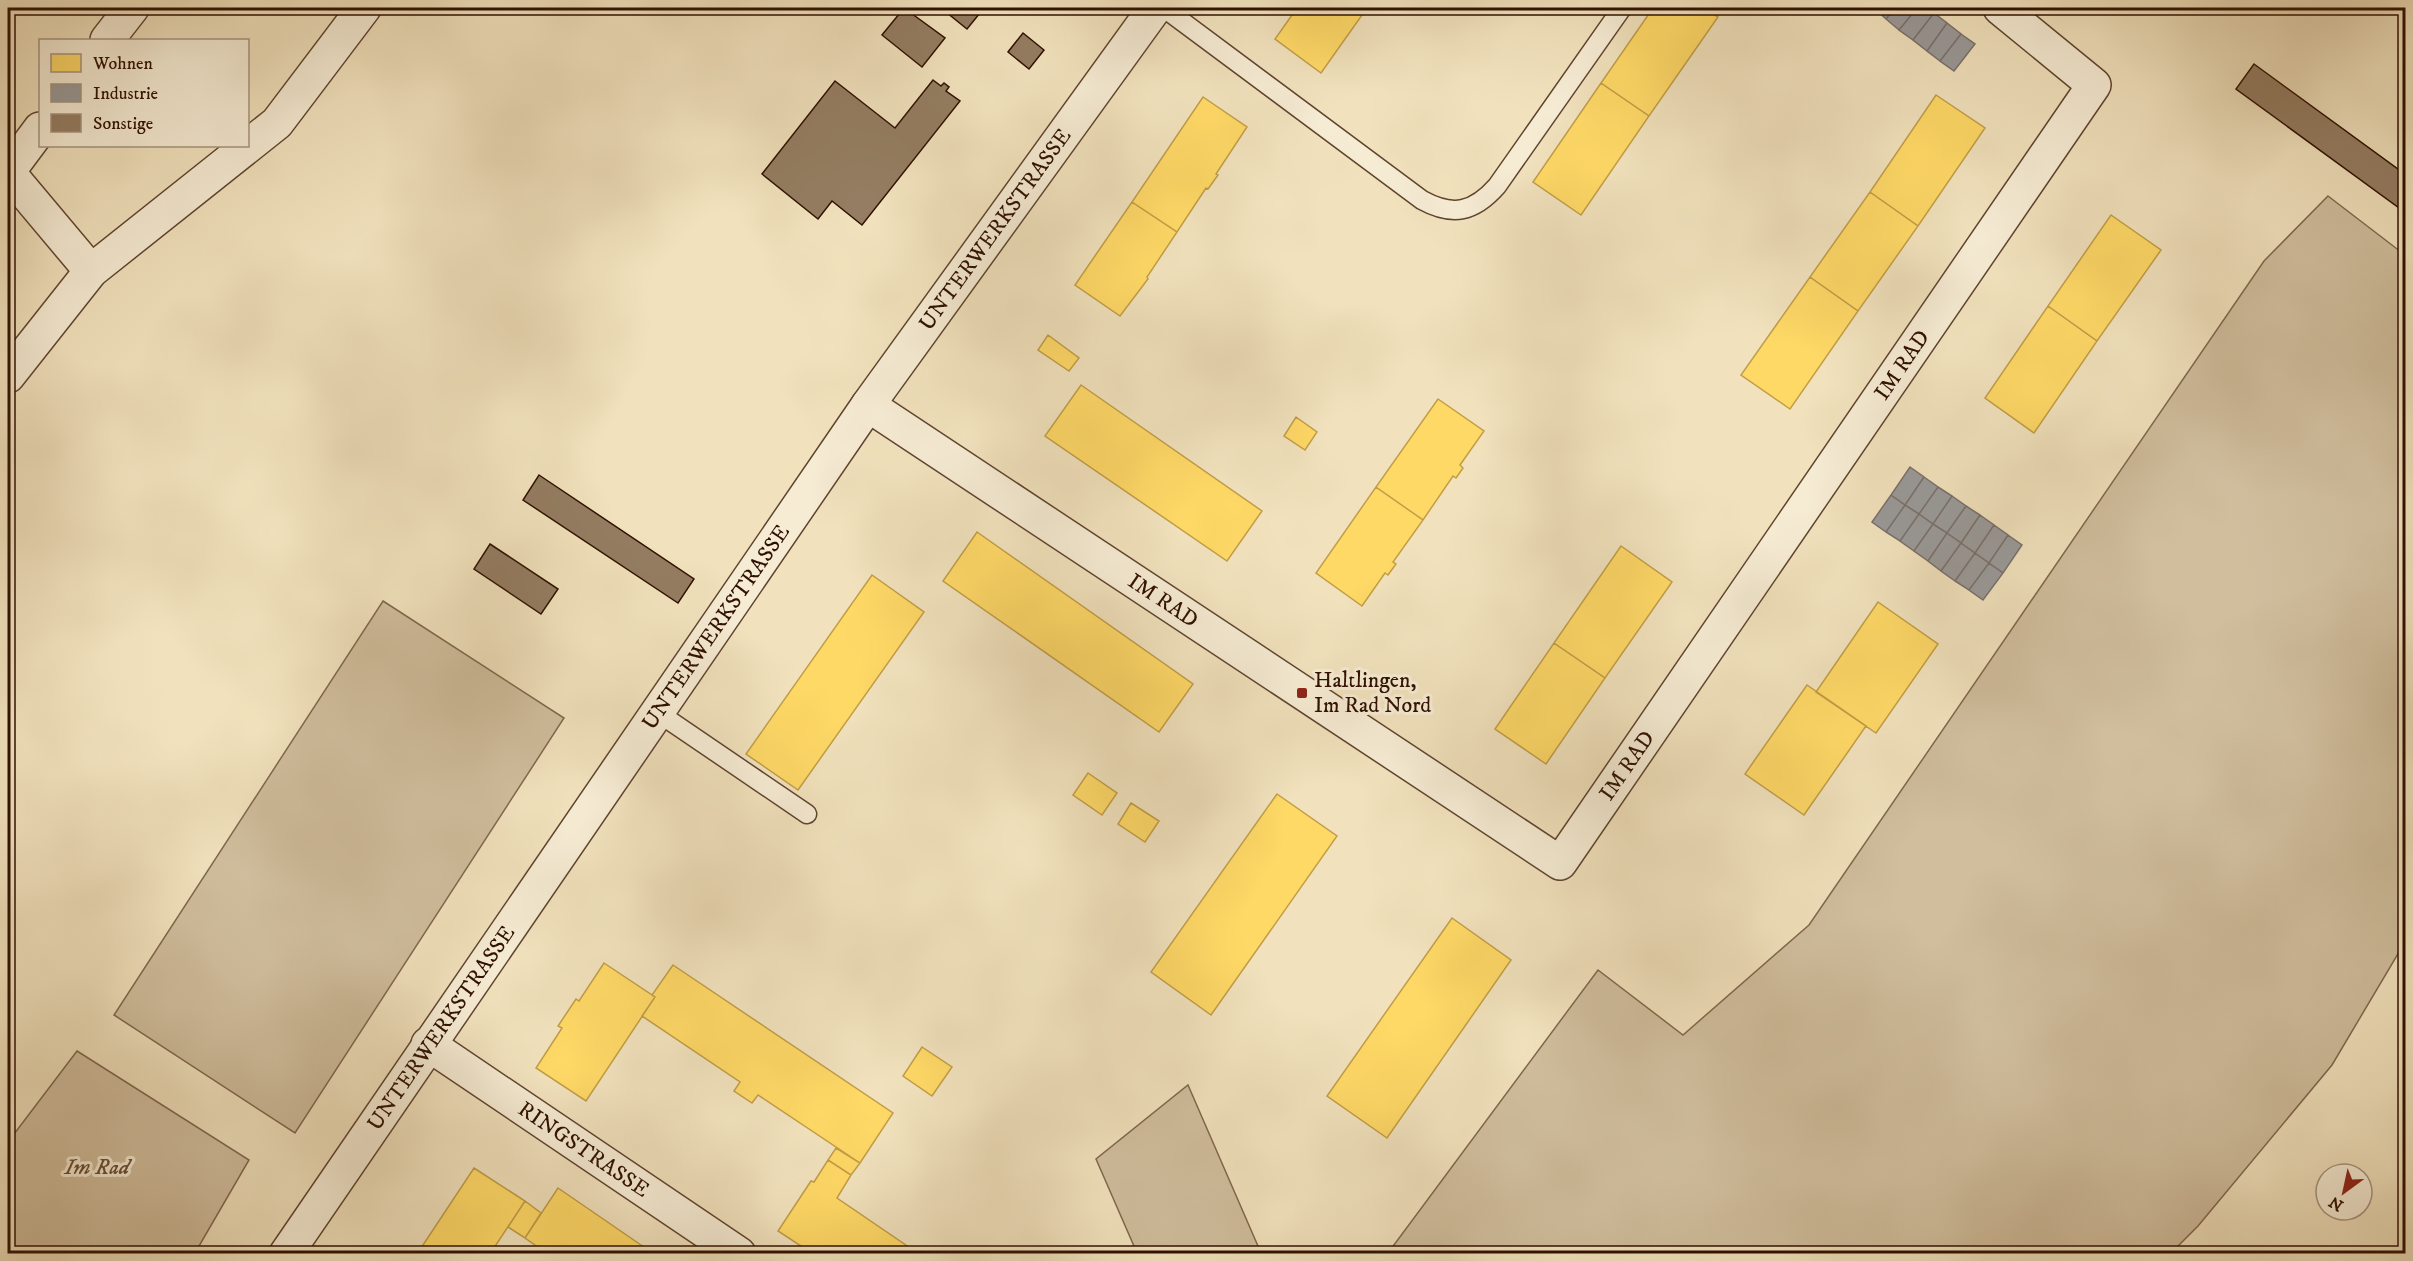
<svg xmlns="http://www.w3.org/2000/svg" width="2413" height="1261" font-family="'IM FELL DW Pica',serif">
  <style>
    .green { fill: #d0be9d; stroke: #80674e; stroke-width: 1.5 }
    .homes { fill: #ffd966; stroke: #c19d47; stroke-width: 1.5 }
    .industry { fill: #999; stroke: #79706b; stroke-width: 1.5 }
    .building { fill: #947d62; stroke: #2f1000; stroke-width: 1.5 }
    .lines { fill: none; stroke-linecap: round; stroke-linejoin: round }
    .lane-casing { stroke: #60442f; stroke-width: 21 }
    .street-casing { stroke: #60442f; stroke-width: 36 }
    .lane { stroke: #f6ecd4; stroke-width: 18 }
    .street { stroke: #f6ecd4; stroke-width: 33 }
    .poi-dot { fill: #8f2418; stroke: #f6ecd4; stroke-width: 2 }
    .labels { text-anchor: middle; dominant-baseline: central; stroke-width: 6; stroke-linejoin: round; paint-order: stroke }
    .street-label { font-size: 22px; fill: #2f1000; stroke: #f6ecd4 }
    .poi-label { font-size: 22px; fill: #2f1000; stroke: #f6ecd4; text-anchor: start }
    .park-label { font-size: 22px; font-style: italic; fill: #674d37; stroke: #f6ecd4 }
  </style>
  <rect width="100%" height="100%" fill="#f1e2bd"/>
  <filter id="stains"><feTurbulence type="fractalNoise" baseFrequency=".00333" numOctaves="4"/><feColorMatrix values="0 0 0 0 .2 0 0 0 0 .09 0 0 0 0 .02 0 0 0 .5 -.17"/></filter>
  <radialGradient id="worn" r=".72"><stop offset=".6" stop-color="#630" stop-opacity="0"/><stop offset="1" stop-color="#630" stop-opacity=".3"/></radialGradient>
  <path class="green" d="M2328,196L2405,255V942L2332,1065L2198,1226L2170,1254L1388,1253L1598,970L1683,1035L1809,925L2264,261Z
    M383,601L564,718L295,1133L114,1015Z
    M77,1051L249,1160L195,1253H8V1142Z
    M1188,1085L1261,1253H1137L1096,1159Z"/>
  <path class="homes" d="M1297,8H1367L1321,73L1275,39Z
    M1653,8H1704L1718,17L1649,116L1601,83Z
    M1601,83L1649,116L1581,215L1533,182Z
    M1936,95L1985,128L1918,226L1870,192Z
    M1203,97L1247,127L1216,174L1218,175L1208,189L1206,188L1177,232L1132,202Z
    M1870,192L1918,226L1858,311L1810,277Z
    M1132,202L1177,232L1147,277L1148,279L1120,316L1075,285Z
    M2111,215L2161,250L2097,341L2048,306Z
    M1810,277L1858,311L1790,409L1741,375Z
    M2048,306L2097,341L2034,433L1985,398Z
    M1048,335L1079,358L1069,371L1038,350Z
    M1081,385L1262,511L1227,561L1045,436Z
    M1438,399L1484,431L1460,465L1463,468L1456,478L1453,476L1423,520L1376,487Z
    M1296,417L1317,432L1305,450L1284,436Z
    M1376,487L1423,520L1393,562L1396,564L1388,575L1385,573L1362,606L1316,573Z
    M977,532L1193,684L1159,732L943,581Z
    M1621,546L1672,582L1605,678L1554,643Z
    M872,575L924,612L798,790L746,754Z
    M1878,602L1938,644L1876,733L1816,692Z
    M1554,643L1605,678L1546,764L1495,729Z
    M1807,685L1866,726L1804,815L1745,774Z
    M1088,773L1117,793L1102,815L1073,795Z
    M1277,794L1337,836L1211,1015L1151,972Z
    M1131,803L1159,821L1145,842L1118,824Z
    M1452,918L1511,960L1387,1138L1327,1096Z
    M604,963L655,997L586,1101L536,1068L562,1028L558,1026L576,999L579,1001Z
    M673,965L893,1113L860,1163L758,1095L752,1103L734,1091L740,1082L642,1016L655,997L652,995Z
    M922,1047L952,1067L932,1096L903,1076Z
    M836,1148L860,1163L851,1175L828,1160Z
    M828,1160L851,1175L837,1198L919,1254H813L778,1231L811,1181L814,1182Z
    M474,1168L525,1201L490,1254H417Z
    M558,1188L654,1254H548L525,1238Z
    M525,1201L541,1213L525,1238L508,1227Z"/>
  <path class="industry" d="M1874,8H1895L1886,19Z
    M1895,8H1917L1899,30L1886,19Z
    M1917,8H1927L1934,13L1913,40L1899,30Z
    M1934,13L1947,23L1927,51L1913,40Z
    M1947,23L1961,34L1940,61L1927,51Z
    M1961,34L1975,44L1954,71L1940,61Z
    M1910,467L1924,477L1905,505L1891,495Z
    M1924,477L1938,487L1919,514L1905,505Z
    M1938,487L1952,496L1933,524L1919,514Z
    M1891,495L1905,505L1886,532L1872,522Z
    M1952,496L1966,506L1947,533L1933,524Z
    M1905,505L1919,514L1900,541L1886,532Z
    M1966,506L1980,515L1961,543L1947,533Z
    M1919,514L1933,524L1914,551L1900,541Z
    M1980,515L1994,525L1975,553L1961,543Z
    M1933,524L1947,533L1928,561L1914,551Z
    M1994,525L2008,535L1989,563L1975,553Z
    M1947,533L1961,543L1941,571L1928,561Z
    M2008,535L2022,545L2003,573L1989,563Z
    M1961,543L1975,553L1955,581L1941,571Z
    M1975,553L1989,563L1969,590L1955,581Z
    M1989,563L2003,573L1983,600L1969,590Z"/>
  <path class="building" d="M904,8L945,38L922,67L882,35Z
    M941,8H984L967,29Z
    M1023,33L1044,50L1029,69L1008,52Z
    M2254,64L2406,175V213L2236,89Z
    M933,80L941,86L944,83L949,87L946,91L960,101L862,225L832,201L818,219L762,174L835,81L895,128Z
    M539,475L694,579L678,603L523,500Z
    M490,544L558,589L541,614L474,569Z"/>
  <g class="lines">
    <g class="lane-casing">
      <path id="lane" d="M1164,8L1422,200C1453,217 1474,212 1497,186L1622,8
        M657,712L807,814"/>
    </g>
    <g class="street-casing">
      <g id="street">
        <path d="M107,40L132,8"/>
        <path d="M40,129L8,172L91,271"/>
        <path d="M8,376L91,271L277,123L364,8"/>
        <path id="s1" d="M868,405L1560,863L2094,85L2000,8"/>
        <path id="s2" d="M428,1044L739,1254"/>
        <path id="s3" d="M286,1254L868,405L1155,8"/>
      </g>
    </g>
    <use href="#lane" class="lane"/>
    <use href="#street" class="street"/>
  </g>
  <rect class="poi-dot" x="1296" y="687" width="12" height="12" rx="3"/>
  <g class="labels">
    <g class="street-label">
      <text stroke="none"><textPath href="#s3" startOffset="1246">UNTERWERKSTRASSE</textPath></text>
      <text stroke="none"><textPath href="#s1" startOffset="1434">IM RAD</textPath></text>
      <text stroke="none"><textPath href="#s1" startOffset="354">IM RAD</textPath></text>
      <text stroke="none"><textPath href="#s3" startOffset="760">UNTERWERKSTRASSE</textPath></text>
      <text stroke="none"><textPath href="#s1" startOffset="948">IM RAD</textPath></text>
      <text stroke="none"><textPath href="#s3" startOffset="274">UNTERWERKSTRASSE</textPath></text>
      <text stroke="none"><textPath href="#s2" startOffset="188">RINGSTRASSE</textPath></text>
    </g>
    <g class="poi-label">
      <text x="1314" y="680">Haltlingen,<tspan x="1314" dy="25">Im Rad Nord</tspan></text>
    </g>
    <g class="park-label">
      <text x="97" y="1167">Im Rad</text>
    </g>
  </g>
  <rect width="2413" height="1261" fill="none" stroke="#f1e2bd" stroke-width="30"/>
  <rect x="9" y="9" width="2395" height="1243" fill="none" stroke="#2f1000" stroke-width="3"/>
  <rect x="15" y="15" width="2383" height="1231" fill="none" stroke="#2f1000" stroke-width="1.5"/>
  <rect x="39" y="39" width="210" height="108" fill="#f6ecd4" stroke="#a6947f" stroke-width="1.5"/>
  <rect x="51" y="54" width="30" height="18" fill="#ffd966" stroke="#a6947f" stroke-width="1.5"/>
  <text x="93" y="69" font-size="18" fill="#2f1000">Wohnen</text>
  <rect x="51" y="84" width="30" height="18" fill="#999999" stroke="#a6947f" stroke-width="1.5"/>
  <text x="93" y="99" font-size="18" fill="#2f1000">Industrie</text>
  <rect x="51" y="114" width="30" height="18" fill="#947d62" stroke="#a6947f" stroke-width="1.5"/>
  <text x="93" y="129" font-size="18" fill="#2f1000">Sonstige</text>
  <g transform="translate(2344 1192) rotate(213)"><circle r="28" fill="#f6ecd4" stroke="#a6947f" stroke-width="1.5"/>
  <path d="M0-4.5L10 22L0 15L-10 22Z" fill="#8f2418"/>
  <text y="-9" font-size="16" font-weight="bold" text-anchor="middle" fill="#2f1000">N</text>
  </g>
  <rect width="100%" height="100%" filter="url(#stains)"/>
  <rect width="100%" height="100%" fill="url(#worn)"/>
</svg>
